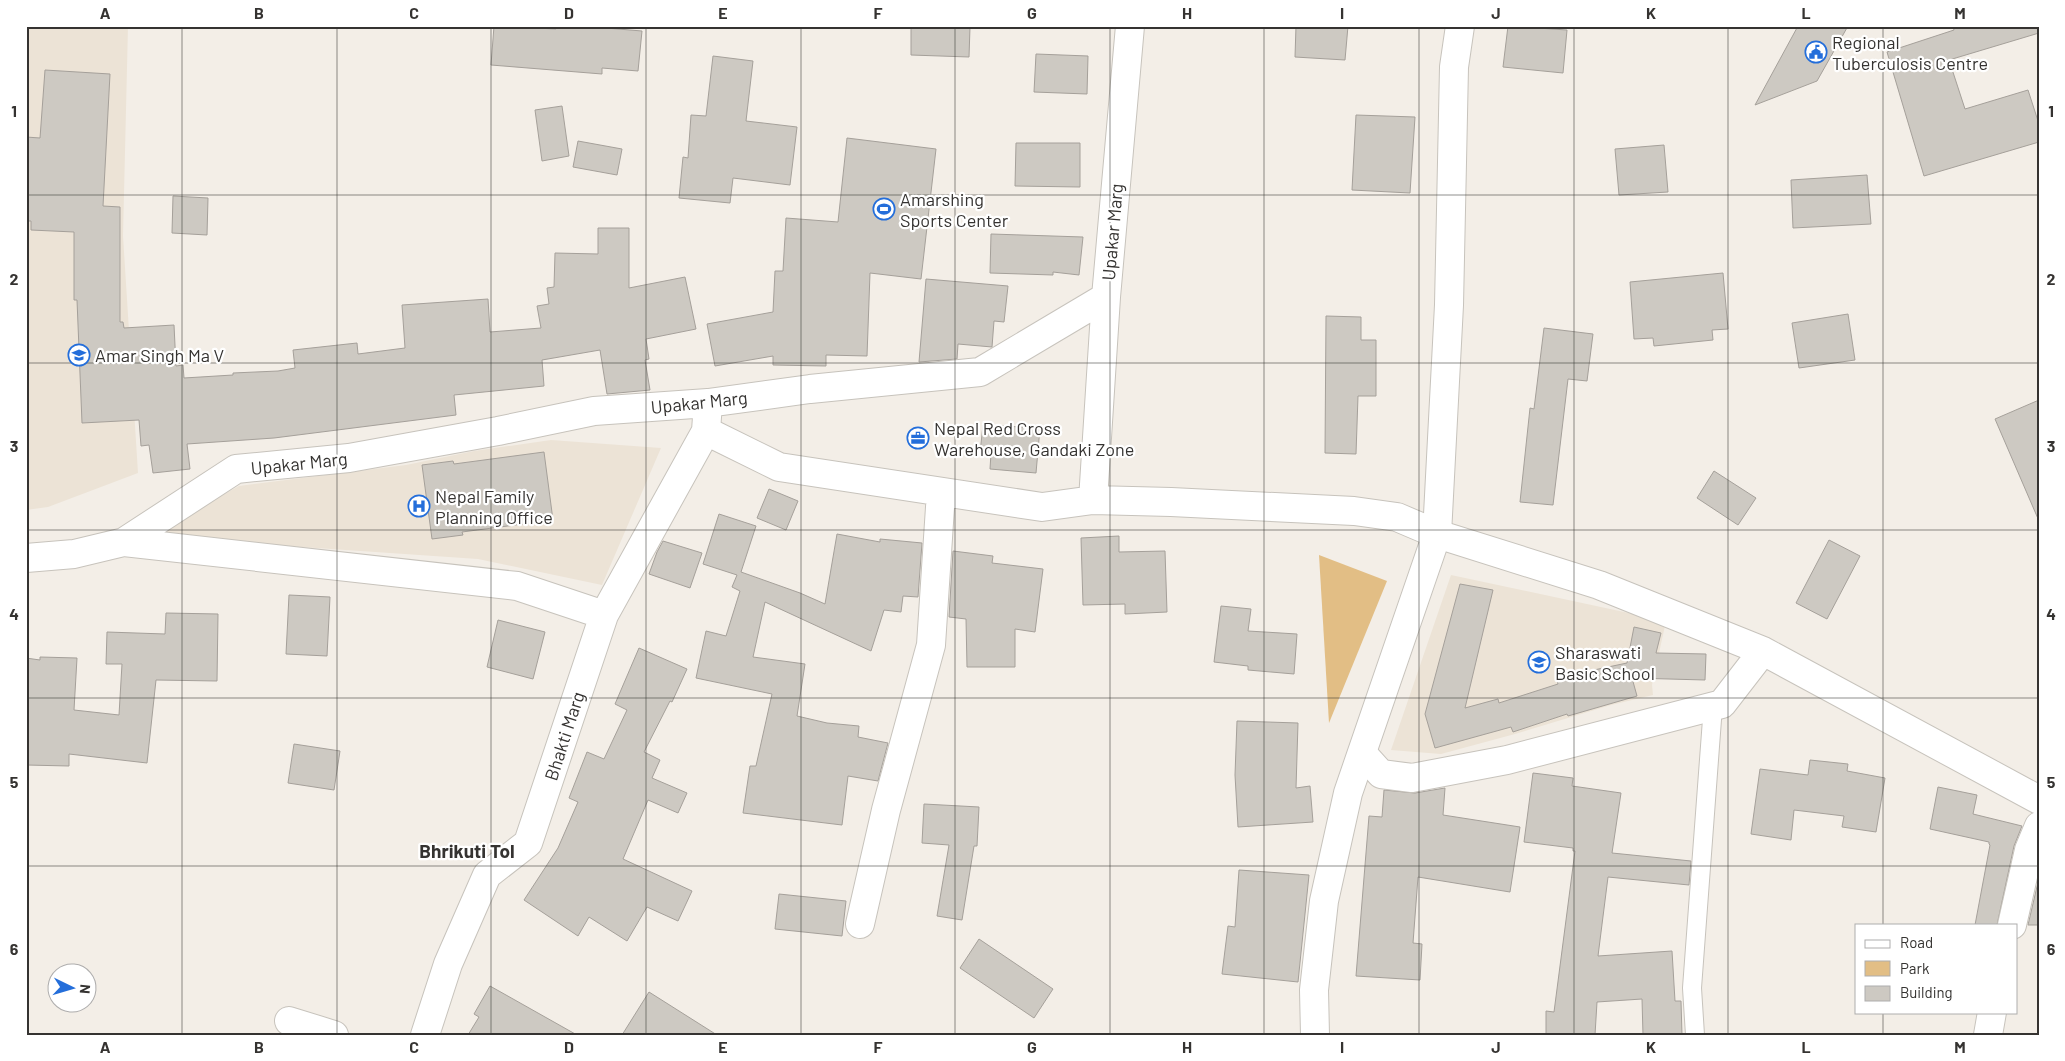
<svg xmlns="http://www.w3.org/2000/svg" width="2065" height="1061" font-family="Barlow,sans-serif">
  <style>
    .built { fill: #ece3d6 }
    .green { fill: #e2be85 }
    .building { fill: #cdc9c2; stroke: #a5a09a }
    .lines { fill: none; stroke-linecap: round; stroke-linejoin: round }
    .service-casing { stroke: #c7c3bc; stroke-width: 20 }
    .minor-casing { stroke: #c7c3bc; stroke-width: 30 }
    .secondary-casing { stroke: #c7c3bc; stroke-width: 30 }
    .service { stroke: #fff; stroke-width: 18 }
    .minor { stroke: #fff; stroke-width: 28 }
    .secondary { stroke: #fff; stroke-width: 28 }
    .grid { fill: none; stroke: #353331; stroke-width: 1; stroke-opacity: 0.55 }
    .labels { text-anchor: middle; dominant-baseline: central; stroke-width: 4.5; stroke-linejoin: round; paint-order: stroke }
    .poi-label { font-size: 18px; fill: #353331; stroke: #fff; text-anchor: start }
    .street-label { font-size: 18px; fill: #353331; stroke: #fff }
    .neighbourhood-label { font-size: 19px; font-weight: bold; fill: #353331; stroke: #fff }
    .neatline { fill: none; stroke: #353331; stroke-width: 2 }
    .grid-label { font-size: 16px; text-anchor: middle; font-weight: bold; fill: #353331 }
  </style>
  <rect width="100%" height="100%" fill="#f3eee7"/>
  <path class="built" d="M26,26H128L123,236L138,473L48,507L26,510Z
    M551,440L661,448L602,585L478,559L168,538L165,527L239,486L406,465L474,451Z
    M1451,575L1666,621L1652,685L1653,695L1611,705L1515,734L1441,754L1391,750Z"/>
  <path class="green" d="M1319,555L1387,581L1329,723Z"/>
  <path class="building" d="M494,26L556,29V26H606V28L642,31L638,71L602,68V74L491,65Z
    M911,26L970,27L969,57L911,55Z
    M1296,26H1348L1345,60L1295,57Z
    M1508,26L1567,30L1563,73L1503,67Z
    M1798,26H1848L1817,81L1755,105Z
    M1953,26H2039V33L1949,60L1965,109L2028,90L2039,124V142L1924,176L1887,52L1954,30Z
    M1036,54L1088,56L1087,94L1034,92Z
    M713,56L753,61L746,121L797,127L790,185L733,178L730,203L679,198L683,157L688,158L691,115L706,116Z
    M45,70L110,74L103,206L120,207V322H123L124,328L174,325L176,366L183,365L184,378L233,375V373L278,371L295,368L293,350L357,343L358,354L405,348L402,305L488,299L490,332L541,328L537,306L549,304L547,288L554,287L555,253L598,254V228H629V288L685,277L696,329L646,339L649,359L645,360L650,390L607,394L600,350L542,360L544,386L454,395L456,415L274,438L187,444L190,469L153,473L149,445L141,446L139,420L82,423L77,300H74V232L31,230V221H26V137L40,138Z
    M562,106L569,156L542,161L535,110Z
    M1356,115L1415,117L1410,193L1352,190Z
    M847,138L936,149L921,279L870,273L867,356L826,355V366L773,365V356L715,366L707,324L773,312L775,271H783L786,218L838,222Z
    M578,141L622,149L617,175L573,167Z
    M1016,143H1080V187L1015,186Z
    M1664,145L1668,192L1619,195L1615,149Z
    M1867,175L1871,224L1793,228L1791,180Z
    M173,196L208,198L207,235L172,233Z
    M991,234L1083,237L1079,275L1053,272V275L990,273Z
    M1723,273L1728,329L1712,330L1713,340L1654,346L1653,338L1634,339L1630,282Z
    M926,279L1008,286L1004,322L994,321L992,347L958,344L957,359L919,362Z
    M1848,314L1855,360L1799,368L1792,323Z
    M1326,316L1361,317V340H1376V396H1358L1356,454L1325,453Z
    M1544,328L1593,334L1587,381L1568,379L1553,505L1520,502L1530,408L1534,409Z
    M2039,400V521L1995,419Z
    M983,425L1040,428L1036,473L990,469L991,453H980Z
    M544,452L553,520L462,532L463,535L432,539L422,465L453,461L454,464Z
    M1714,471L1756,498L1738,525L1697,498Z
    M769,489L798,501L786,530L757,518Z
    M719,514L756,526L741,572L800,593L825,604L837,534L880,542V539L922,543L918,597L903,596L901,612L884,610L871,651L765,602L753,657L805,664L797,716L827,723L859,726L858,737L888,743L878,781L848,776L842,825L743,813L750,766H756L772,694L696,678L706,631L726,636L740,591L732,587L737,575L703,564Z
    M1119,536V552L1165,551L1167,612L1125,614V604L1083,605L1081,538Z
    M1829,540L1860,556L1827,619L1796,603Z
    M663,541L702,553L690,588L649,574L657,552Z
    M953,551L993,556L992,563L1043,569L1035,632L1015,629V667H967L966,619L949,617Z
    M1460,584L1493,590L1465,708L1498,699L1499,703L1558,684L1556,678L1627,663L1634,627L1661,633L1656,653L1706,654L1705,680L1632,678L1637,696L1568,716L1567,714L1513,732L1511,727L1435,748L1425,714Z
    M289,595L330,597L327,656L286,654Z
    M1221,606L1251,609L1248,631L1297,634L1294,674L1248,670V666L1214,662Z
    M166,613L218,614L217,681L156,680L147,763L69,754V766L26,765V658L40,660V657L77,658L74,710L119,715L122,664H106L107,632L165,634Z
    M498,620L545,632L533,679L487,667Z
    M639,648L687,669L672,702L670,701L644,752L660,760L652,778L687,793L678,813L648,800L623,859L692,891L678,921L647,907L627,941L589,917L578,936L524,900L558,848L578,802L569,798L587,752L604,759L627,710L615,704Z
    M1237,721L1298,723L1296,788L1310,786L1313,822L1238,827L1235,775Z
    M294,744L340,751L334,790L288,783Z
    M1810,760L1848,764L1847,771L1885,778L1876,832L1842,827L1844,816L1794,810L1791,840L1751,834L1760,769L1808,775Z
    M1533,773L1573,778L1572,786L1621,793L1612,853L1691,861L1689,885L1608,877L1598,956L1672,951L1675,1001H1681L1682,1035H1643L1642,999L1597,1002L1595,1035H1546V1011L1554,1012L1575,851H1573V848L1524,842Z
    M1938,787L1977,795L1973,814L2022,826L2014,846L1997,925H1975L1990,845L1989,844V842L1930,829Z
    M1445,788L1443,815L1520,827L1510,892L1418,877L1413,943L1422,944L1420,980L1356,976L1369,816L1382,817L1384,790L1415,793Z
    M924,804L979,807L977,846H974L962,920L937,916L949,845L922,843Z
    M1239,870L1309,875L1298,982L1222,974L1228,926L1235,927Z
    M2039,878V925H2028Z
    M779,894L846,901L842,936L775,929Z
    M979,939L1053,989L1034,1018L960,968Z
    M490,986L577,1035H468L479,1017L474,1014Z
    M649,992L717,1035H622Z"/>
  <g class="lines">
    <g class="service-casing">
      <path id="service" d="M1695,1035L1692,988L1713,706"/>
    </g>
    <g class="minor-casing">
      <path id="minor" d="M708,403L706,431L779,467L1042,507L1093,500L1171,502L1354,511L1397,517L1437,534L1599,585L1763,651L2039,800
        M1093,500L1106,297
        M124,542L517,586L604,615
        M26,558L74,554L124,542L236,469L349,458L498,431L594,411L708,403L810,389L980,372L1106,297L1130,26
        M1363,754L1381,774L1412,778L1507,760L1722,704L1763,651
        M860,924L886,810L931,645L941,492
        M2012,925L2029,850L2039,826
        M289,1021L334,1035
        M425,1035L448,964L487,875L528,843L604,615L706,431
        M1988,1035L1992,1012"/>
    </g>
    <g class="secondary-casing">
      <path id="secondary" d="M1315,1035L1314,990L1324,901L1348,793L1437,534L1449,305L1454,67L1460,26"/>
    </g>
    <use href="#service" class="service"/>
    <use href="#minor" class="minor"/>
    <use href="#secondary" class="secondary"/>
  </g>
  <path class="grid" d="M182,26V1035M337,26V1035M491,26V1035M646,26V1035M801,26V1035M955,26V1035M1110,26V1035M1264,26V1035M1419,26V1035M1574,26V1035M1728,26V1035M1883,26V925M26,195H2039M26,363H2039M26,530H2039M26,698H2039M26,866H2039M1883,1012V1035"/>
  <defs>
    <g id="civic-ring" transform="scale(1.125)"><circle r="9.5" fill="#fff" stroke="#246eda" stroke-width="1.5"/><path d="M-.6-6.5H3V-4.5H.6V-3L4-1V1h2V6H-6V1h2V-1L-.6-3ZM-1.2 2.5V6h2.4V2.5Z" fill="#246eda"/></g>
    <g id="stadium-ring" transform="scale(1.125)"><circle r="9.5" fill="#fff" stroke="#246eda" stroke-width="1.5"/><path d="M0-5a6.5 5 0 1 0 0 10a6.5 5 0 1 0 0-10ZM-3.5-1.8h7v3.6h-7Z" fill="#246eda"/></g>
    <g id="school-ring" transform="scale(1.125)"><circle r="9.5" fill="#fff" stroke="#246eda" stroke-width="1.5"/><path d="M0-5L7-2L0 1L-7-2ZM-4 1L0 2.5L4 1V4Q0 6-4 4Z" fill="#246eda"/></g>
    <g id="office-ring" transform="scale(1.125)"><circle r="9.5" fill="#fff" stroke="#246eda" stroke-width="1.5"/><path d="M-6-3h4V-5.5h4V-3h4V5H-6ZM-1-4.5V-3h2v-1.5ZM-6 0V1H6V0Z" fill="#246eda"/></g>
    <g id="hospital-ring" transform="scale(1.125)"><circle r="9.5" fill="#fff" stroke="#246eda" stroke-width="1.5"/><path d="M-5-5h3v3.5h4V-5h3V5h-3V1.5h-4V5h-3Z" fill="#246eda"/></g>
  </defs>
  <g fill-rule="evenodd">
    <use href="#civic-ring" x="1816" y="52"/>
    <use href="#stadium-ring" x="884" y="209"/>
    <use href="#school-ring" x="79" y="355"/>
    <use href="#office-ring" x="918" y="438"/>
    <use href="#hospital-ring" x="419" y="506"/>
    <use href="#school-ring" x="1539" y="662"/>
  </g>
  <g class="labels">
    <g class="poi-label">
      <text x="1832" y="42">Regional<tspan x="1832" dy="21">Tuberculosis Centre</tspan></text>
      <text x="900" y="199">Amarshing<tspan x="900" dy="21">Sports Center</tspan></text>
      <text x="95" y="355">Amar Singh Ma V</text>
      <text x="934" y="428">Nepal Red Cross<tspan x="934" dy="21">Warehouse, Gandaki Zone</tspan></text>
      <text x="435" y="496">Nepal Family<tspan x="435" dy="21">Planning Office</tspan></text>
      <text x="1555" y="652">Sharaswati<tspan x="1555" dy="21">Basic School</tspan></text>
    </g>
    <g class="street-label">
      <text transform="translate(1112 232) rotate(-85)">Upakar Marg</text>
      <text transform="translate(699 402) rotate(-6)">Upakar Marg</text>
      <text transform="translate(299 463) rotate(-6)">Upakar Marg</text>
      <text transform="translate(564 736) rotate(-72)">Bhakti Marg</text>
    </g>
    <g class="neighbourhood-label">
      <text x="467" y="850">Bhrikuti Tol</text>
    </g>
  </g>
  <rect width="2065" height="1061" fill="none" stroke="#ffffff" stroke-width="55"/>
  <rect x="1855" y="924" width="162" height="90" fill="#ffffff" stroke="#aeadad"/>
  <rect x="1865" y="940" width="25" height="8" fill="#ffffff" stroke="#aeadad"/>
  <text x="1900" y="948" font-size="15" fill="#353331">Road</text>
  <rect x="1865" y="961" width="25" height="15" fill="#e2be85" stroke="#aeadad"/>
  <text x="1900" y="974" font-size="15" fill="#353331">Park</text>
  <rect x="1865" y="986" width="25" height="15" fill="#cdc9c2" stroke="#aeadad"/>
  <text x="1900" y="998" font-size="15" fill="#353331">Building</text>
  <g transform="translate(72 988) rotate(95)"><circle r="24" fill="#ffffff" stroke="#aeadad"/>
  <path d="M0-4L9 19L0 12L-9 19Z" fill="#246eda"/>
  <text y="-8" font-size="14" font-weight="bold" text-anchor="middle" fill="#353331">N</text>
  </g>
  <rect x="28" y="28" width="2010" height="1006" class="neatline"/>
  <g class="grid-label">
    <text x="105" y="19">A</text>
    <text x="259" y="19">B</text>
    <text x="414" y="19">C</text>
    <text x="569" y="19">D</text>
    <text x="723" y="19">E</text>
    <text x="878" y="19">F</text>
    <text x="1032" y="19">G</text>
    <text x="1187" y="19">H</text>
    <text x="1342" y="19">I</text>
    <text x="1496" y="19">J</text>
    <text x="1651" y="19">K</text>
    <text x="1806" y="19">L</text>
    <text x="1960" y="19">M</text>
    <text x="14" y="117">1</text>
    <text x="2051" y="117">1</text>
    <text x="14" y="285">2</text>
    <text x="2051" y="285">2</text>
    <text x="14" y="452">3</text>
    <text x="2051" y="452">3</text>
    <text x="14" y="620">4</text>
    <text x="2051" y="620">4</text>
    <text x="14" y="788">5</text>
    <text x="2051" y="788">5</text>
    <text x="14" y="955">6</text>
    <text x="2051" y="955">6</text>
    <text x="105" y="1053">A</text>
    <text x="259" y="1053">B</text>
    <text x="414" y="1053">C</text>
    <text x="569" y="1053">D</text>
    <text x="723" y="1053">E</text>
    <text x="878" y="1053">F</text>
    <text x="1032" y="1053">G</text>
    <text x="1187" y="1053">H</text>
    <text x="1342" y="1053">I</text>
    <text x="1496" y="1053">J</text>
    <text x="1651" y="1053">K</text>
    <text x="1806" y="1053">L</text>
    <text x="1960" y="1053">M</text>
  </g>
</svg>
